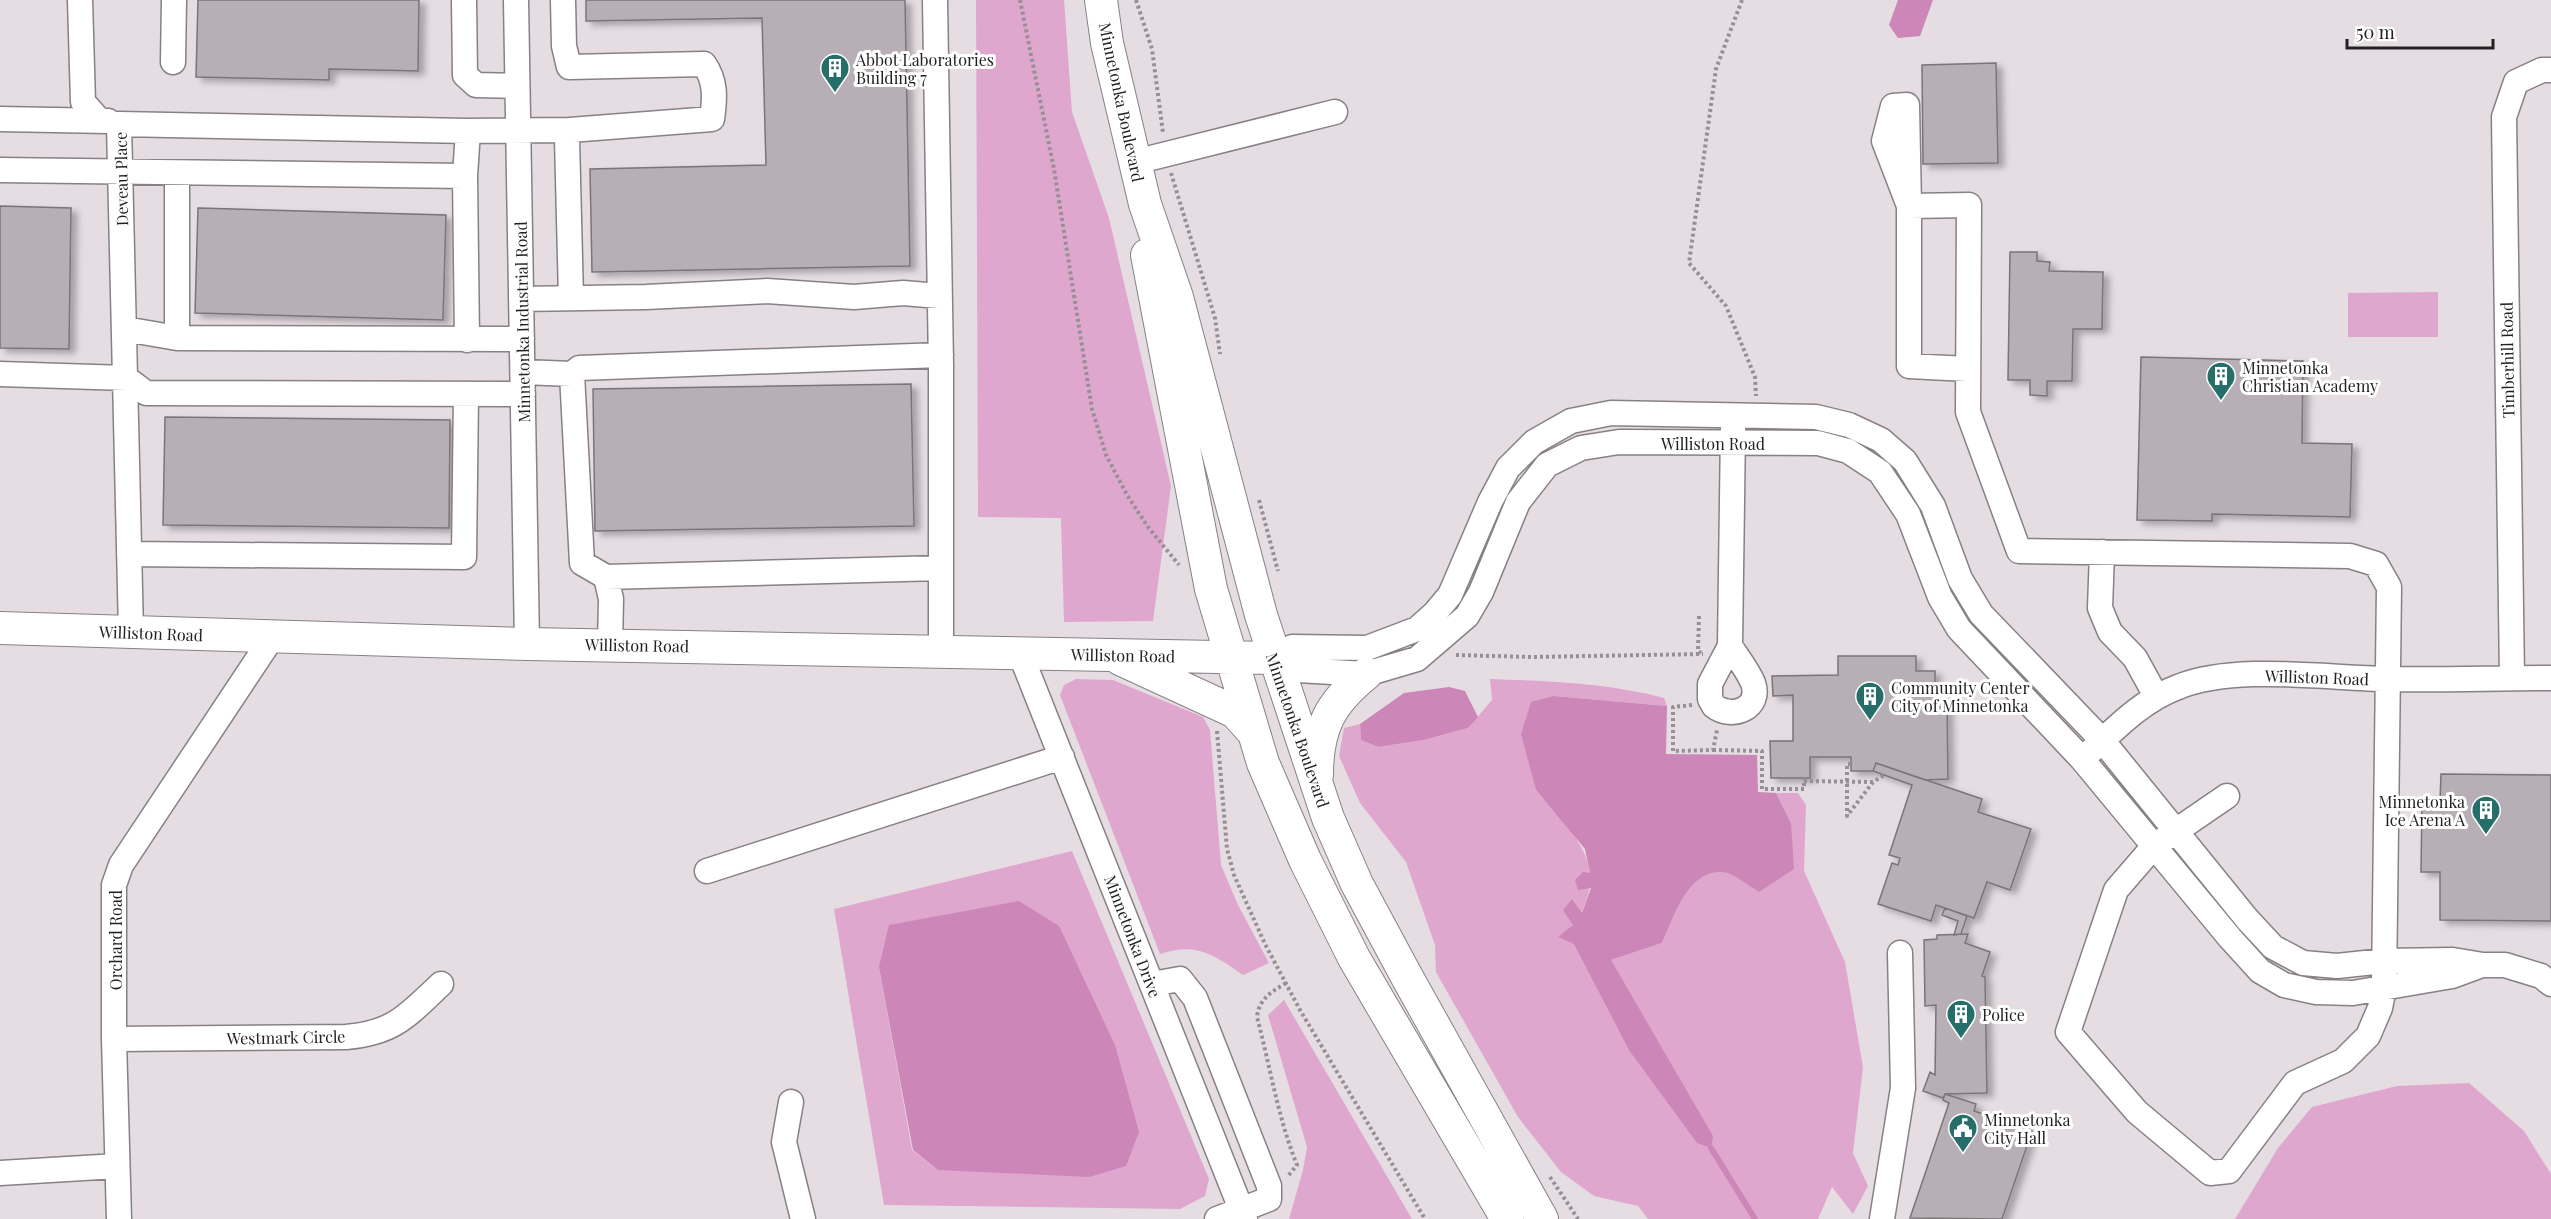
<svg xmlns="http://www.w3.org/2000/svg" width="2551" height="1219" font-family="'Playfair Display',serif">
  <style>
    .green { fill: #dfa7ce; fill-rule: evenodd }
    .water { fill: #cc86b8 }
    .lines { fill: none; stroke-linecap: round; stroke-linejoin: round }
    .stream { stroke: #cc86b8; stroke-width: 6 }
    .building { fill: #b7afb5; stroke: #7b7478; stroke-width: 1.5; filter: url(#shadow) }
    .minor-casing { stroke: #878085; stroke-width: 27 }
    .major-casing { stroke: #878085; stroke-width: 34 }
    .path { stroke: #969094; stroke-width: 4; stroke-dasharray: 3 3; stroke-linecap: butt }
    .minor { stroke: #fff; stroke-width: 24 }
    .major { stroke: #fff; stroke-width: 32 }
    .labels { text-anchor: middle; dominant-baseline: central; stroke-width: 6; stroke-linejoin: round; paint-order: stroke }
    .poi-label { font-size: 16px; fill: #232022; stroke: #fff; text-anchor: start }
    .street-label { font-size: 16px; fill: #232022; stroke: #fff }
  </style>
  <defs>
    <filter id="shadow"><feDropShadow dx="6" dy="4" stdDeviation="3" flood-color="#0004"/></filter>
  </defs>
  <rect width="100%" height="100%" fill="#e5dde2"/>
  <path class="green" d="M976,0H1064L1072,112L1109,218L1171,486L1153,621L1064,622L1061,518L978,517Z
    M2438,292V337H2348V293Z
    M1076,679L1113,680L1203,717L1210,730L1221,865L1238,905L1269,963L1243,975C1213,954 1196,942 1160,954L1060,695L1064,685Z
    M1490,679C1547,681 1608,683 1664,698L1667,706L1554,696L1536,790C1563,823 1603,855 1586,901C1583,910 1580,919 1573,925C1569,930 1563,933 1559,937L1611,960L1662,943C1674,917 1689,865 1727,873C1737,876 1750,886 1759,892L1791,823L1776,793H1798L1806,805L1804,871L1845,962L1863,1067L1853,1153L1868,1186L1853,1214L1832,1187L1818,1219H1648L1638,1206L1594,1196L1561,1172L1518,1117L1436,972L1435,945L1406,862L1360,803L1339,756L1344,728L1360,724L1361,740L1378,747L1424,740L1468,728L1492,700Z
    M1072,851L1209,1179L1205,1196L1180,1209L884,1205L834,909ZM879,967L938,1170L912,1150Z
    M1284,1000L1412,1219H1289L1303,1170L1307,1147L1268,1015Z
    M2469,1083L2524,1131L2551,1174V1219H2235L2278,1148L2312,1107L2397,1086Z"/>
  <path class="water" d="M1898,0H1933L1920,36L1898,38L1889,25Z
    M1449,687L1465,691L1478,717L1468,728L1424,740L1378,747L1361,740L1360,724L1404,693Z
    M1554,696L1667,706L1666,754L1757,755L1758,792L1776,793L1791,823L1794,869L1759,892C1750,887 1737,876 1727,873C1689,865 1674,917 1662,943L1611,960L1713,1136L1711,1148L1697,1143L1629,1050L1574,944L1558,937L1573,925L1563,910L1572,899L1582,913L1591,888L1578,890L1575,880L1583,872L1590,873L1585,849L1536,790L1521,734L1531,702Z
    M1019,901L1059,926L1115,1045L1139,1132L1126,1166L1089,1177L938,1170L913,1150L879,967L889,925Z"/>
  <g class="lines">
    <path class="stream" d="M1711,1148L1755,1219"/>
  </g>
  <path class="building" d="M198,0H419L418,71L329,69V80L196,77Z
    M586,0H905L910,266L592,272L590,169L766,165L762,18L586,21Z
    M1996,63L1998,163L1923,164L1922,65Z
    M0,206L71,208L69,349L0,348Z
    M198,208L446,215L443,320L195,313Z
    M2010,252H2037V261L2050,262L2049,271L2103,272L2102,329H2073L2072,381H2047V396L2030,395V380H2008Z
    M2141,357L2303,361L2302,443L2352,444L2350,517L2212,514V521L2137,520Z
    M911,384L914,526L595,531L593,389Z
    M165,417L450,420L449,528L163,525Z
    M1838,656H1916V671H1935V700H1947L1948,779L1925,780L1876,763L1873,771H1851V757H1810V778H1771L1770,741H1793V695L1773,696L1772,676L1838,675Z
    M1876,763L1982,799L1978,812L2031,829L2010,890L1987,882L1974,918L1936,905L1931,921L1878,904L1892,863L1898,865L1900,858L1889,855L1912,785L1873,771Z
    M2441,774L2551,775V921L2440,920V872H2421L2422,800L2440,801Z
    M1945,908L1967,916L1961,934L1954,935L1958,921L1942,915Z
    M1968,934L1965,943L1990,952L1982,976L1985,977L1987,1093L1945,1094L1943,1098L1923,1091L1930,1072L1935,1075L1936,1005L1925,1006L1924,940L1937,939V935Z
    M1945,1094L1976,1104L1974,1111L2032,1131L2002,1219L1910,1218L1949,1103L1943,1100Z"/>
  <g class="lines">
    <g class="minor-casing">
      <path id="minor" d="M80,0L83,102L98,119
        M464,0L465,75L476,85L517,86
        M516,0L527,644
        M563,0L564,46L569,67L704,64C716,81 715,98 712,119L570,130L567,139L571,298
        M935,0L941,366V650
        M173,62L174,0
        M0,119L108,121
        M1135,162L1335,112
        M0,170L465,176L468,131
        M177,173V338
        M465,176L467,340
        M521,299L646,297L767,291L854,297L903,293L939,296
        M125,329L177,338L522,339
        M1967,369L1909,366V206L1884,141L1893,106L1907,105L1909,206L1969,205L1968,412L2019,551L2350,556L2376,564L2389,587L2384,988L2380,1008L2368,1036L2343,1061L2295,1083L2229,1171L2210,1173L2137,1112L2068,1032L2116,890L2154,846L2227,796
        M523,372L572,374L579,368L941,355
        M0,374L126,378L146,393L523,394
        M572,374L582,563L606,577L941,568
        M2102,552L2100,608L2110,632L2135,658L2156,696
        M129,554L464,557L466,395
        M606,577L611,599L610,644
        M131,632L119,124L468,131L570,130
        M1730,646C1738,658 1748,671 1753,683C1762,708 1732,720 1714,706L1710,699V684L1730,646L1733,428
        M1020,653L1245,1219
        M1274,658L1292,647L1367,648L1417,629L1435,613L1450,595L1490,502L1508,468L1534,442L1571,421L1611,413L1816,417L1849,425L1881,440L1905,461L1933,506L1960,579L1981,614L2102,740L2247,919L2273,947L2303,963L2337,966L2384,961L2453,960L2483,965H2505L2541,976L2551,984
        M1274,658L1298,670L1366,674L1417,659L1467,616L1481,592L1518,502L1547,465L1581,448L1619,442L1818,443L1848,451L1880,472L1908,514L1940,597L1959,629L2082,759L2230,938L2260,971L2284,985L2316,992L2353,993L2452,976L2479,966
        M2512,678L2504,117L2516,82L2542,70H2551
        M2091,751C2118,726 2143,700 2178,687C2235,664 2325,678 2387,679C2441,680 2496,678 2551,678
        M707,871L1062,757
        M1152,984L1180,979L1195,998L1269,1186V1199L1217,1219
        M114,1039L346,1037C394,1033 407,1016 441,984
        M791,1102L784,1142L803,1219
        M0,1173L117,1166
        M119,1219L114,1039V885L121,865L273,636
        M1882,1219L1903,1088L1900,953"/>
    </g>
    <g class="major-casing">
      <path id="major" d="M1101,0L1107,43L1145,204L1177,297L1261,615L1328,818L1357,884L1407,977L1542,1219
        M1147,255L1211,589L1263,763L1305,860L1354,958L1507,1219
        M0,628L527,644L1274,658
        M1120,659L1235,712L1253,732
        M1317,775C1317,728 1330,703 1366,674"/>
    </g>
    <path class="path" d="M1020,0L1054,169L1092,409L1106,455L1127,495L1148,527L1179,565
      M1136,0L1152,49L1163,133
      M1742,0L1716,69L1689,263L1726,306L1755,377L1756,396
      M1171,173L1215,318L1220,354
      M1259,500L1278,571
      M1699,616L1698,651L1701,653
      M1456,655L1531,657L1703,654
      M1692,705L1673,707V751L1713,750L1717,730
      M1217,731L1227,849L1234,875L1265,944L1300,1010L1425,1219
      M1713,750L1762,751V789H1804V778
      M1851,764H1847V816L1873,782L1884,775
      M1804,781L1873,782
      M1286,983C1271,992 1259,999 1257,1017C1270,1066 1278,1118 1297,1165L1288,1176
      M1550,1177L1578,1219"/>
    <use href="#minor" class="minor"/>
    <use href="#major" class="major"/>
  </g>
  <defs>
    <g id="building-pin" transform="scale(1.5)"><path d="M0 17L-7.5 6A9.5 9.5 0 1 1 7.5 6Z" fill="#256e69" stroke="#fff"/><path d="M-4-6H4V6H1V3H-1V6H-4ZM-2.5-4.3h1.7v1.8h-1.7ZM.8-4.3h1.7v1.8H.8ZM-2.5-1h1.7V.8h-1.7ZM.8-1h1.7V.8H.8Z" fill="#fff"/></g>
    <g id="civic-pin" transform="scale(1.5)"><path d="M0 17L-7.5 6A9.5 9.5 0 1 1 7.5 6Z" fill="#256e69" stroke="#fff"/><path d="M-.6-6.5H3V-4.5H.6V-3L4-1V1h2V6H-6V1h2V-1L-.6-3ZM-1.2 2.5V6h2.4V2.5Z" fill="#fff"/></g>
  </defs>
  <g fill-rule="evenodd">
    <use href="#building-pin" x="835" y="68"/>
    <use href="#building-pin" x="2221" y="376"/>
    <use href="#building-pin" x="1870" y="696"/>
    <use href="#building-pin" x="2486" y="810"/>
    <use href="#building-pin" x="1961" y="1014"/>
    <use href="#civic-pin" x="1963" y="1128"/>
  </g>
  <g class="labels">
    <g class="poi-label">
      <text x="856" y="59">Abbot Laboratories<tspan x="856" dy="18">Building 7</tspan></text>
      <text x="2242" y="367">Minnetonka<tspan x="2242" dy="18">Christian Academy</tspan></text>
      <text x="1891" y="687">Community Center<tspan x="1891" dy="18">City of Minnetonka</tspan></text>
      <text x="2465" y="801" text-anchor="end">Minnetonka<tspan x="2465" dy="18">Ice Arena A</tspan></text>
      <text x="1982" y="1014">Police</text>
      <text x="1984" y="1119">Minnetonka<tspan x="1984" dy="18">City Hall</tspan></text>
    </g>
    <g class="street-label">
      <text transform="translate(1122 102) rotate(78)">Minnetonka Boulevard</text>
      <text transform="translate(121 179) rotate(-91)">Deveau Place</text>
      <text transform="translate(522 322) rotate(-91)">Minnetonka Industrial Road</text>
      <text transform="translate(2507 360) rotate(-91)">Timberhill Road</text>
      <text x="1713" y="443">Williston Road</text>
      <text transform="translate(151 633) rotate(2)">Williston Road</text>
      <text transform="translate(637 645) rotate(1)">Williston Road</text>
      <text transform="translate(1123 655) rotate(1)">Williston Road</text>
      <text transform="translate(2317 677) rotate(2)">Williston Road</text>
      <text transform="translate(1298 730) rotate(71)">Minnetonka Boulevard</text>
      <text transform="translate(1133 936) rotate(69)">Minnetonka Drive</text>
      <text transform="translate(115 940) rotate(-90)">Orchard Road</text>
      <text transform="translate(286 1037) rotate(-1)">Westmark Circle</text>
    </g>
  </g>
  <path d="M2347 39v9h146v-9" fill="none" stroke="#232022" stroke-width="3"/>
  <text x="2356" y="39" font-size="18" fill="#232022" stroke="#ffffff" stroke-width="4.5" paint-order="stroke">50 m</text>
</svg>
